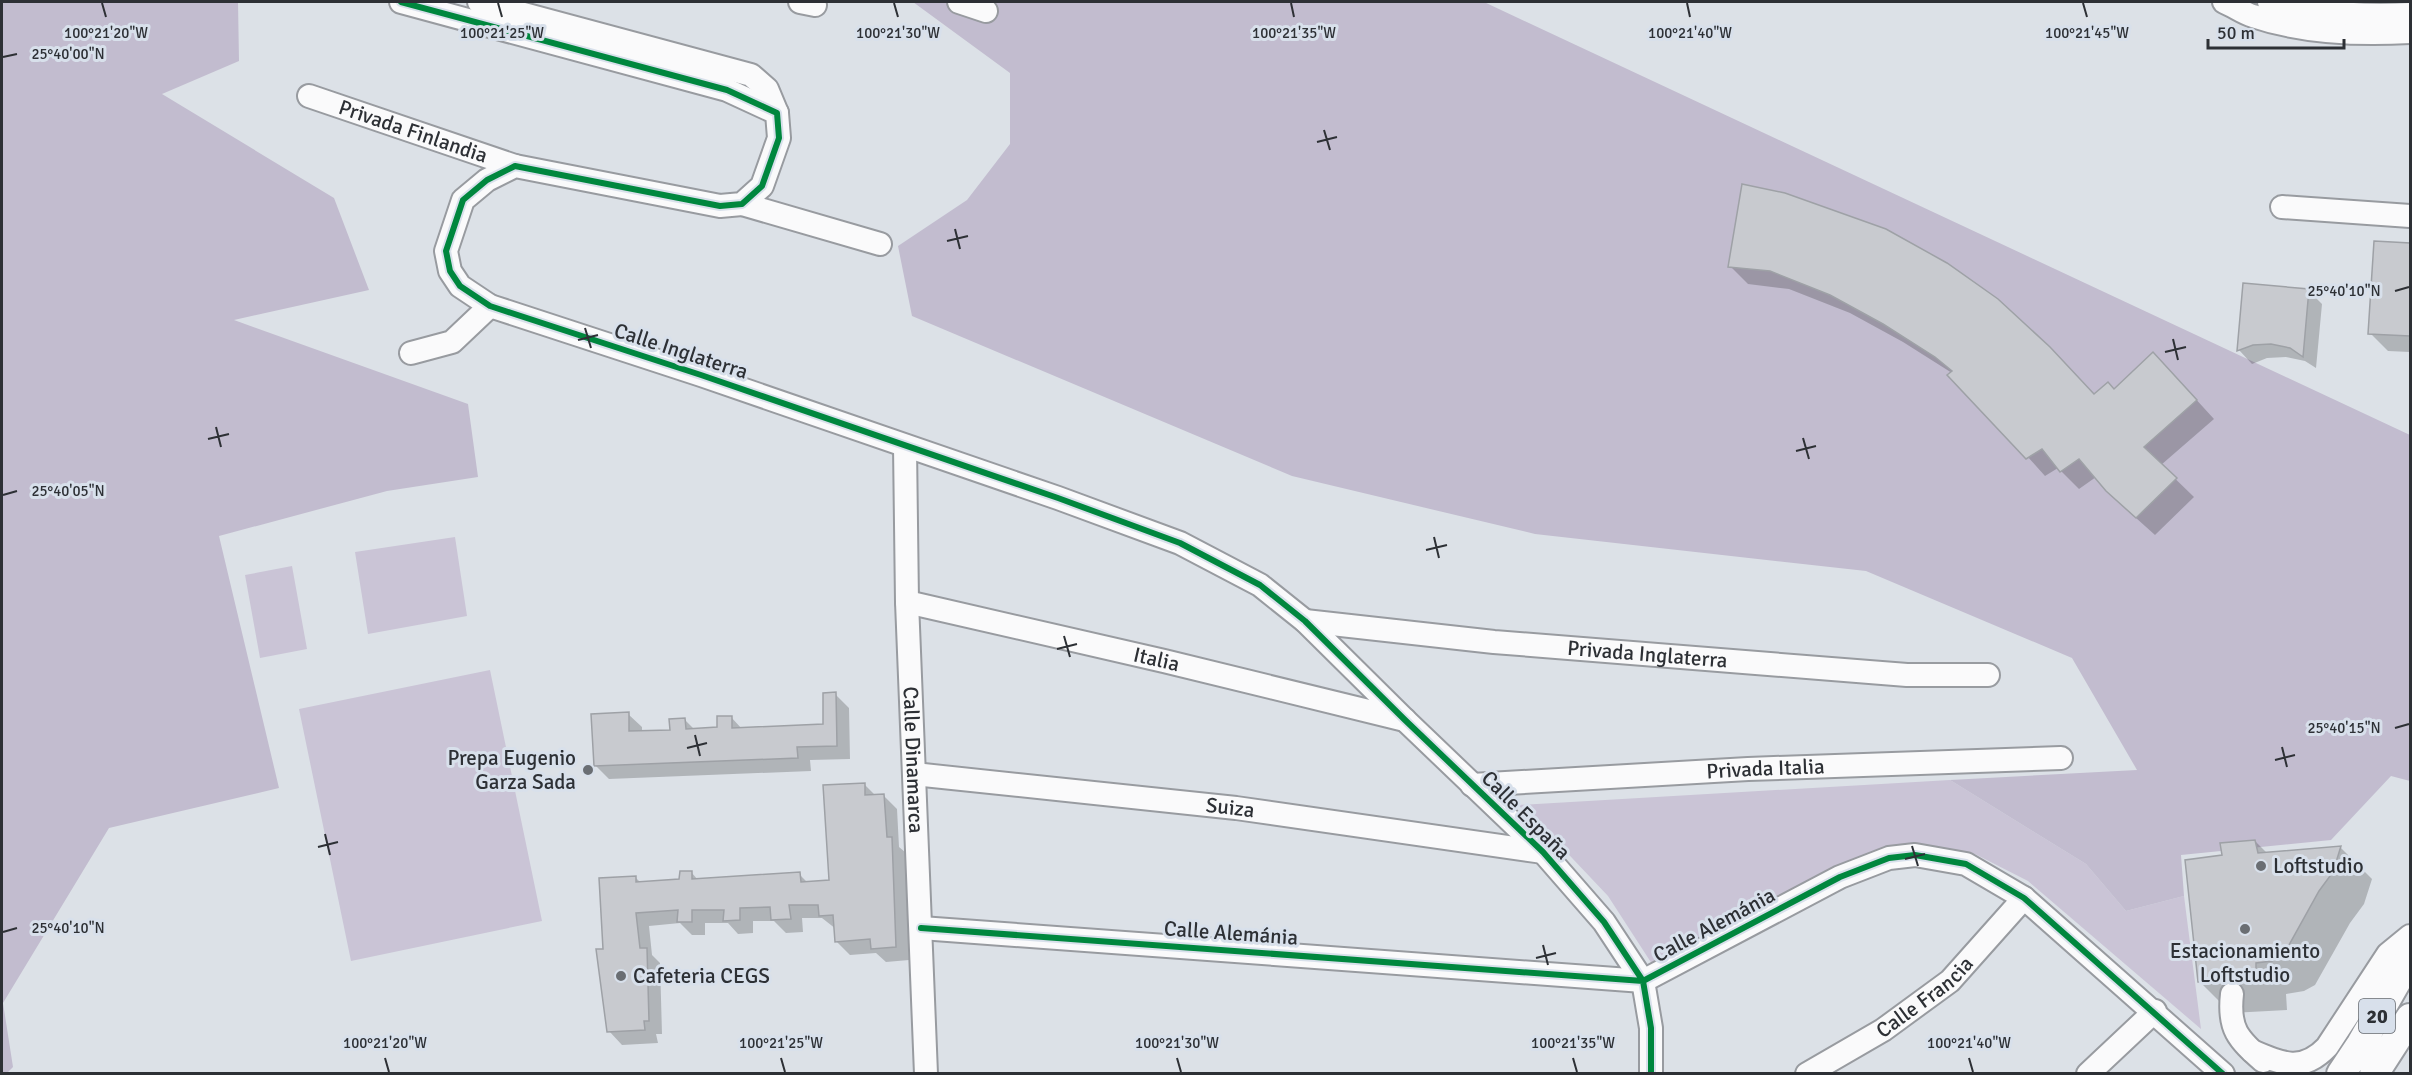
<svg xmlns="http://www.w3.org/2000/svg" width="2412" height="1075" font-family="Signika,sans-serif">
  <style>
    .green { fill: #cac4d6 }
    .forest { fill: #c2bccf }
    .shadow { fill: #0003 }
    .building { fill: #c8cacf; stroke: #9ea1a6; stroke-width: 1.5 }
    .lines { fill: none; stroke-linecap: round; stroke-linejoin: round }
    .minor-casing { stroke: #989ba0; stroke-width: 26 }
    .major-casing { stroke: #989ba0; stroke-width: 32 }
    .minor { stroke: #fafafb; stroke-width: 22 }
    .major { stroke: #fafafb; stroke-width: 28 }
    .cycleway-casing { stroke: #d8e0eb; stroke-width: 10 }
    .cycleway { stroke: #00873e; stroke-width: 6 }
    .ticks { fill: none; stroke: #2d3035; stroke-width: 2 }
    .poi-dot { fill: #6a6e73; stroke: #d8e0eb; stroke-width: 2 }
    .labels { text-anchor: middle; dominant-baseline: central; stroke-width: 6; stroke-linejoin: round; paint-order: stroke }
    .shield { fill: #d8e0eb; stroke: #60656c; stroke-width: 1.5 }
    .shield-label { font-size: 20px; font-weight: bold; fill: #2d3035 }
    .street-label { font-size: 21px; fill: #2d3035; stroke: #d8e0eb }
    .poi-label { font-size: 21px; fill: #2d3035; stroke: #d8e0eb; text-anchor: start }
    .ticks-label { font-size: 15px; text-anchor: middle; fill: #2d3035; stroke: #d8e0eb; stroke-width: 6; stroke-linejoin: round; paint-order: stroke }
  </style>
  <rect width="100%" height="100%" fill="#dce1e7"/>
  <path class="green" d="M455,537L467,616L368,634L355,552Z
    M292,566L307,649L260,658L245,575Z
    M490,670L542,921L351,961L299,709Z
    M1950,780L2086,864L2126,911L2184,896L2201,1029L2028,881L1975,854L1912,846L1654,967L1608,896L1555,840L1518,805Z"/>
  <path class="forest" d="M2,2H238L239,61L162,94L334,198L369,290L234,320L468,404L478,477L387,491L219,536L279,788L109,828L3,1003L13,1067L6,1074L2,1073Z
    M913,2H1484L2410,435V781L2391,776L2331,840L2181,855L2184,896L2126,911L2086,864L1950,780L2137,770L2072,658L1866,571L1535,534L1292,476L912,316L898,246L967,200L1010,144V73Z"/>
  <path class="shadow" d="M1743,186L2095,396L2171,372L2214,419L2161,465L2194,497L2155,535L2126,509L2096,477L2079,489L2058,468L2045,476L1952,373L1903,342L1850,313L1789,289L1748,284L1730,266Z
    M2376,243L2410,245V352L2388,351L2370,333Z
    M2245,285L2308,290L2322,304L2316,368L2305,361L2286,357L2267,358L2252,364L2239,350Z
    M835,694L849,708L850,759L810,760L811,771L609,779L595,765L628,714L642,727V733L671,732L684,719L695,730L719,729L731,717L742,729L825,725Z
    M864,784L876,796H884L897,809L899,847L905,852L909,960L886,962L876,953L850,955L836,941V929L822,918H802L803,932L786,933L774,921H753V933L738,934L728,923H705V935H692L680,923L649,926L652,955L660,963L662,1034H656L658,1043L622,1045L609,1031L605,951L635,877L641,883L681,881L691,872L698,880L799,874L808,883L830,881Z
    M2255,841L2268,854L2341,848L2372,879L2364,904L2350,923L2315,985L2304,991L2286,994L2287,1010L2231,1013L2199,981L2223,856Z"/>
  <path class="building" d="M1742,184L1785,193L1886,229L1947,263L1998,299L2050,347L2094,394L2108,382L2114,389L2153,352L2197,400L2144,447L2177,478L2136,518L2106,491L2079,459L2060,472L2042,449L2026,459L1947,375L1952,371L1935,357L1883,324L1830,295L1770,271L1728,267Z
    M2374,241L2410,243V336L2368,334Z
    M2243,283L2309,289L2303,357L2290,348L2271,344L2253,345L2237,351Z
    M836,692L837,746L797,747L798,758L594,766L591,714L629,712V731L670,730L669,719L685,718L686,729L717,727V716H732V728L823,724V693Z
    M865,783V795L884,794L887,837H892L896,947L871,949L870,939L835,942L833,915L819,916L818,905H789L791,919L771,920L770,907L740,908V920L723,921L724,910H692V922H677L678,910L636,913L640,948H647L649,1021H644L645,1030L607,1032L596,949H603L599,878L636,876V882L679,879L680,871H692V879L800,872L801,882L829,880L823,785Z
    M2255,840L2258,853L2341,846L2333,872L2319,891L2284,954L2272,961L2256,963V979L2198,982L2185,860L2222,855L2220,843Z"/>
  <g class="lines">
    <g class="minor-casing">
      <g id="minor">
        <path d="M401,2L727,90L777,113L779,138L762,186L742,204L720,206L515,166L487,180L463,200L446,251L450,271L460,286L490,306L701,375L1058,498L1180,543L1260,585L1305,621L1405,720L1543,852L1604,922L1643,981L1651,1028V1074"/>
        <path d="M479,2L751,75L767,89L777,113"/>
        <path d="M800,2L815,5"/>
        <path d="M959,2L986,11"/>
        <path d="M2224,2C2234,6 2243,13 2253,16C2303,33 2359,35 2410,32"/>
        <path d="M2269,2C2315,14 2363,16 2410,14"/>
        <path id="s1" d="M309,96L515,166"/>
        <path d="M742,204L880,244"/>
        <path d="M2282,207L2410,216"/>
        <path d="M411,353L452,342L490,306"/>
        <path id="s2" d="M905,446L907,602L926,1074"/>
        <path id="s3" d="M907,602L1164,661L1405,720"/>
        <path id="s4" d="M1305,621L1494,642L1907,675H1988"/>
        <path id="s5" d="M914,774L1236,808L1543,852"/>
        <path id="s6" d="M1472,785L1748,769L2061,758"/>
        <path d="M921,928L1643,981L1840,877L1889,858L1915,855L1966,864L2024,898L2223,1074"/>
        <path d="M2232,994C2228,1029 2238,1039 2263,1061"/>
        <path d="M2252,1051C2282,1064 2302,1073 2327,1047L2388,954L2410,936"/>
        <path id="s7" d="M1807,1074L1883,1030L1950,981L2024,898"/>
        <path d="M2088,1074L2155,1011"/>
      </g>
    </g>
    <g class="major-casing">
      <path id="major" d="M2341,1074L2361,1044L2410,958
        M2374,1074L2410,1018"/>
    </g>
    <use href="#minor" class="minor"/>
    <use href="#major" class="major"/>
    <g class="cycleway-casing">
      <path id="cycleway" d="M401,2L727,90L777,113L779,138L762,186L742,204L720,206L515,166L487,180L463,200L446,251L450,271L460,286L490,306L701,375L1058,498L1180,543L1260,585L1305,621L1405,720L1543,852L1604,922L1643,981L1651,1028V1074
        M921,928L1643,981L1840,877L1889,858L1915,855L1966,864L2024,898L2223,1074"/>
    </g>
    <use href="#cycleway" class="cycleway"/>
  </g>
  <path class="ticks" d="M102,3L106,17M498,3L502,17M894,3L898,17M1291,3L1294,17M1687,3L1690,17M2083,3L2087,17M3,57L17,54M1324,130L1330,150M1317,142L1337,137M955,229L960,249M947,241L968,236M2395,291L2409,287M585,328L591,348M2173,339L2178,360M578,340L598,335M2165,352L2186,347M216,427L221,447M1803,438L1809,459M208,439L229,434M1796,451L1816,446M3,495L17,491M1434,537L1439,558M1426,550L1447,545M1064,636L1070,657M1057,649L1077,644M2395,728L2409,724M695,735L700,756M2282,747L2287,767M687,748L707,743M2275,760L2295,755M325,834L330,855M1912,846L1918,866M318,847L338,842M1905,859L1925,854M3,932L17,928M1543,945L1548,965M1536,958L1556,953M385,1058L389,1072M781,1058L785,1072M1177,1058L1181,1072M1573,1058L1577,1072M1969,1058L1973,1072"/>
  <g class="poi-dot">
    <circle cx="588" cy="770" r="6"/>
    <circle cx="2261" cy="866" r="6"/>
    <circle cx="2245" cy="929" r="6"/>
    <circle cx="621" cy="976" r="6"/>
  </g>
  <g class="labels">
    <rect class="shield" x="2359" y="999" width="36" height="34" rx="4.5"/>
    <g class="shield-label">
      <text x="2377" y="1016">20</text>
    </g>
    <g class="street-label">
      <text stroke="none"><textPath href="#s1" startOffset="110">Privada Finlandia</textPath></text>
      <text transform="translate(681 351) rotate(18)">Calle Inglaterra</text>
      <text stroke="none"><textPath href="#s4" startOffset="344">Privada Inglaterra</textPath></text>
      <text stroke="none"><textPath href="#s3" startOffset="256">Italia</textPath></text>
      <text stroke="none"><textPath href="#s2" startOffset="314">Calle Dinamarca</textPath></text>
      <text stroke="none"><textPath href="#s6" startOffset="294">Privada Italia</textPath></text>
      <text stroke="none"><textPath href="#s5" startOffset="318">Suiza</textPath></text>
      <text transform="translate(1526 815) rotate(45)">Calle España</text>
      <text transform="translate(1714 925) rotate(-28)">Calle Alemánia</text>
      <text transform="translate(1231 933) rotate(4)">Calle Alemánia</text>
      <text stroke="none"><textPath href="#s7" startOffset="141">Calle Francia</textPath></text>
    </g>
    <g class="poi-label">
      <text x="576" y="758" text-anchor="end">Prepa Eugenio<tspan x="576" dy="24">Garza Sada</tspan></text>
      <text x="2273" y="866">Loftstudio</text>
      <text x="2245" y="951" text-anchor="middle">Estacionamiento<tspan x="2245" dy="24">Loftstudio</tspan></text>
      <text x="633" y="976">Cafeteria CEGS</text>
    </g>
  </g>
  <g class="ticks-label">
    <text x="106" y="38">100°21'20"W</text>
    <text x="502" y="38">100°21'25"W</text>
    <text x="898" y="38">100°21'30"W</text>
    <text x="1294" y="38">100°21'35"W</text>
    <text x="1690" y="38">100°21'40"W</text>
    <text x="2087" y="38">100°21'45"W</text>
    <text x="68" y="59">25°40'00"N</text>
    <text x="2344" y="296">25°40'10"N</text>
    <text x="68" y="496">25°40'05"N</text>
    <text x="2344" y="733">25°40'15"N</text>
    <text x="68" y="933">25°40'10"N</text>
    <text x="385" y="1048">100°21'20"W</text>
    <text x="781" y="1048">100°21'25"W</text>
    <text x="1177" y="1048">100°21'30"W</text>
    <text x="1573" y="1048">100°21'35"W</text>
    <text x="1969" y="1048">100°21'40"W</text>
  </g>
  <rect width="2412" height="1075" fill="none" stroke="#2d3035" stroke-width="6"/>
  <path d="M2208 39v9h136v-9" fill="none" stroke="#2d3035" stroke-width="3"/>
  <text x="2217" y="39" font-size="18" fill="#2d3035" stroke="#d8e0eb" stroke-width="4.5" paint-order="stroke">50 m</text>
</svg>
